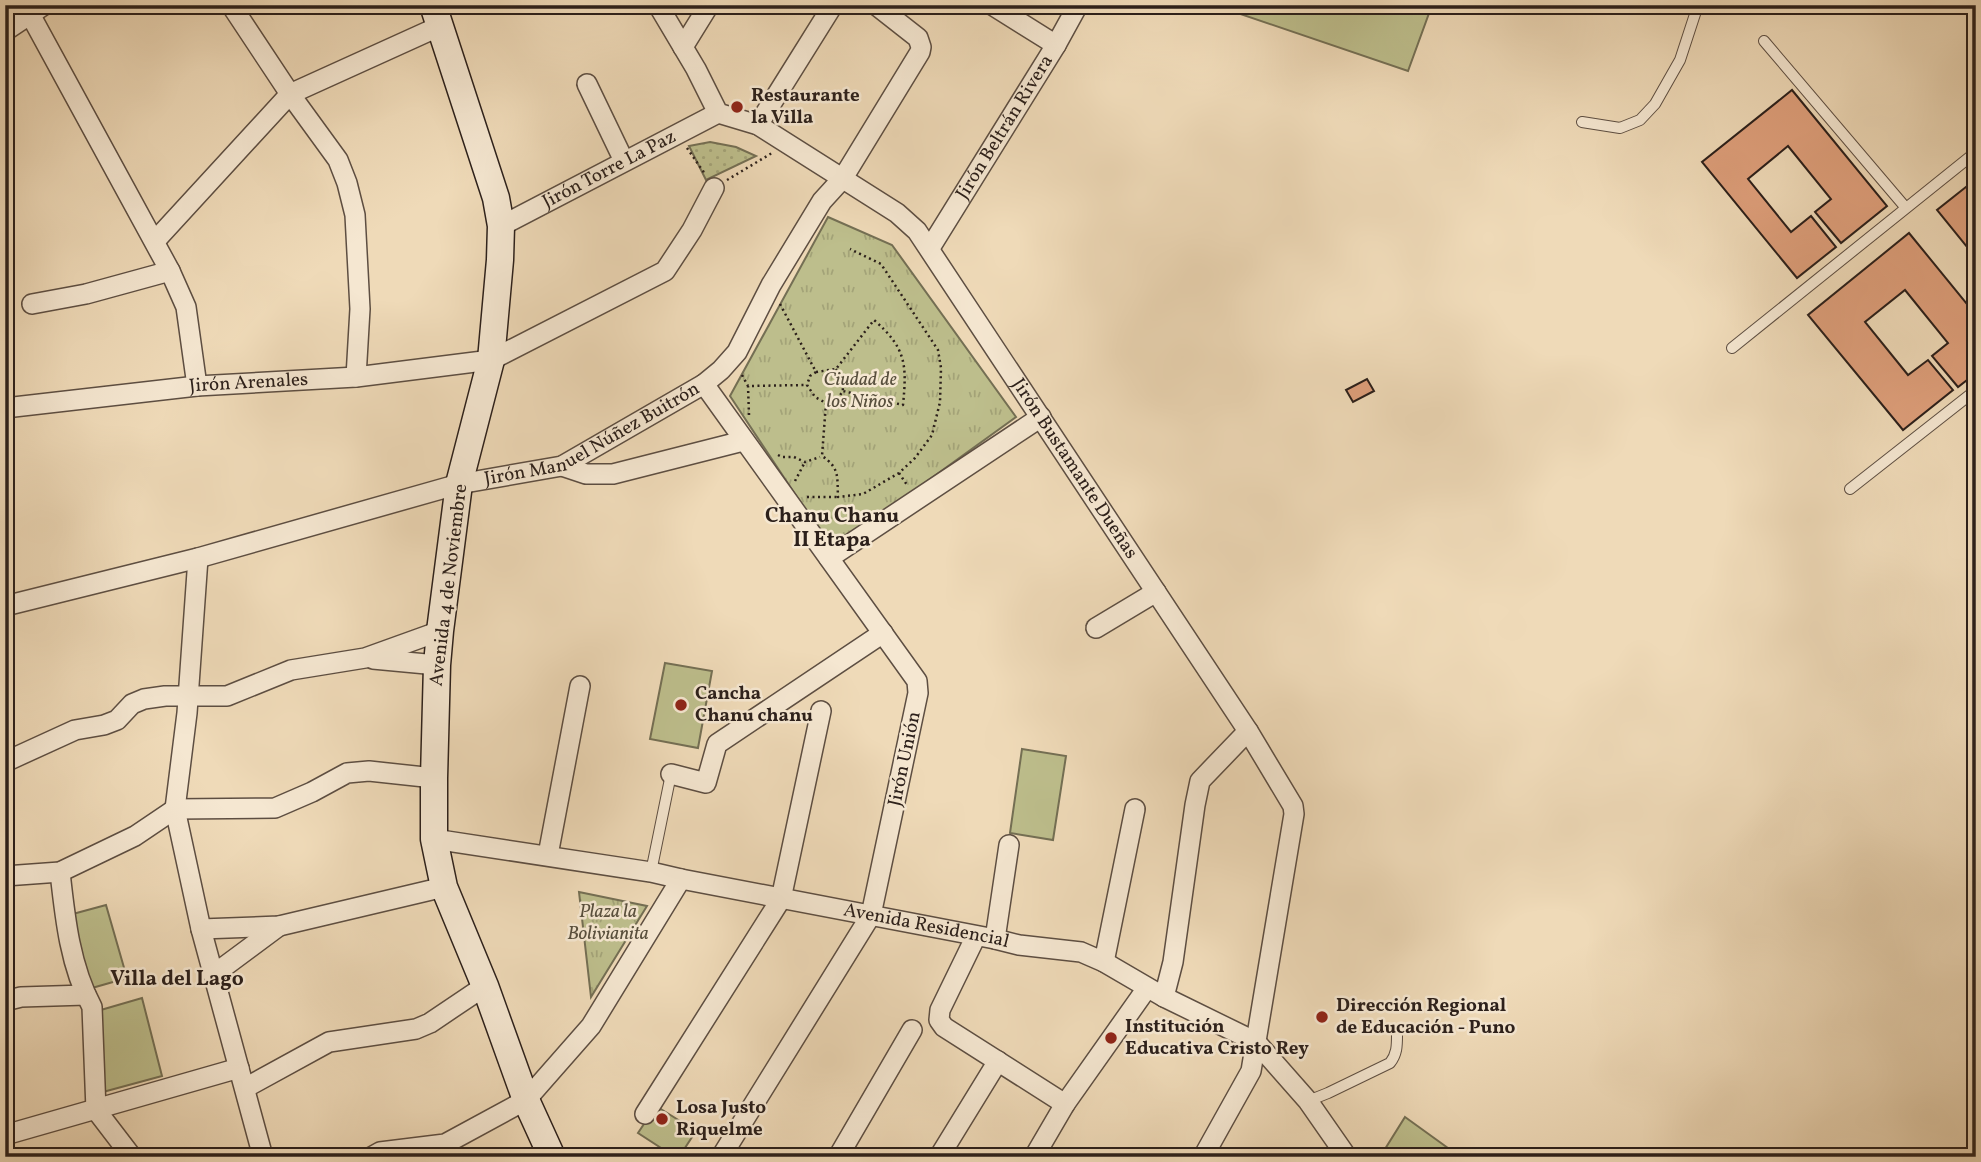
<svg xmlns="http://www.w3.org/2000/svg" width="1981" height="1162" font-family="Vollkorn,serif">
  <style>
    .grass { fill: url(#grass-dots); stroke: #746f54; stroke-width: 2 }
    .park { fill: url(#park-tufts); stroke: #746f54; stroke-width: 2 }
    .garden { fill: #bdbe8c; stroke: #746f54; stroke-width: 2 }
    .building { fill: #de9f7b; stroke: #2c201b; stroke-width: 2 }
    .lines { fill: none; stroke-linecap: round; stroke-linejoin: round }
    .lane-casing { stroke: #5d4e42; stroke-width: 12 }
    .street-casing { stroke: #5d4e42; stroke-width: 22 }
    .secondary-casing { stroke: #2c201b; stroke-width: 29 }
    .path { stroke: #2c201b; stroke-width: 2.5; stroke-dasharray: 2 3.5; stroke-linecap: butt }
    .lane { stroke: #f5e7d1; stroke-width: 10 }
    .street { stroke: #f5e7d1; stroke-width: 19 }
    .secondary { stroke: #f5e7d1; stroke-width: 26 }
    .poi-dot { fill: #8f2418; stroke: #f5e7d1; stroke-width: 2.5 }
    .labels { text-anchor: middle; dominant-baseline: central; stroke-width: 5; stroke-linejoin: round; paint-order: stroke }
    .poi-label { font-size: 19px; font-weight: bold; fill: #2c201b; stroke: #f5e7d1; text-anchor: start }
    .street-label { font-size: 19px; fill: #2c201b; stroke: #f5e7d1 }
    .park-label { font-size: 19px; font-style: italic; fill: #584f3d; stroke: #f5e7d1 }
    .neighbourhood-label { font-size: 21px; font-weight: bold; fill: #2c201b; stroke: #f5e7d1 }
  </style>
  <defs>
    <pattern id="grass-dots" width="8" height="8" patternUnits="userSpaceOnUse" patternTransform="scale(1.75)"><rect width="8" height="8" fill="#bdbe8c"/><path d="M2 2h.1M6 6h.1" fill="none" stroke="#a3a378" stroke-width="1.8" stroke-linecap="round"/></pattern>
    <pattern id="park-tufts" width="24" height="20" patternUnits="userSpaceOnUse" patternTransform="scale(1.75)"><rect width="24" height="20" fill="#bdbe8c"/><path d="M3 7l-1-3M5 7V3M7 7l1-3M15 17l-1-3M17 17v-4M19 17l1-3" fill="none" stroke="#a3a378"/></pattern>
  </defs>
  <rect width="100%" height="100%" fill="#efdab8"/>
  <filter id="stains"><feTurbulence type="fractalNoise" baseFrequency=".00286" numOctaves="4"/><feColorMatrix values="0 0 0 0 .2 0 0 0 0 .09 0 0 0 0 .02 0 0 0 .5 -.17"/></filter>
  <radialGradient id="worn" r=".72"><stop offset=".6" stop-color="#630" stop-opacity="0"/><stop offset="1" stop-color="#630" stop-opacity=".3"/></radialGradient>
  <path class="grass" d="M710,142L736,147L756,156L706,180L689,146Z"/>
  <path class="park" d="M828,217L892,245L1016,417L832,550L730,396Z
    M579,892L647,906L591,997Z"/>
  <path class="garden" d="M1214,5H1432L1408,71Z
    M665,663L712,671L698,748L650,739Z
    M1022,749L1066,756L1053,840L1010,833Z
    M106,905L127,978L78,992L58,918Z
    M142,998L162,1076L103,1092L87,1014Z
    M656,1106L696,1131L679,1157H675L638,1133Z
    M1405,1117L1459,1156V1157H1380Z"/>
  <path class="building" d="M1792,90L1887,206L1841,243L1815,212L1831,199L1788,146L1748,179L1791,232L1811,216L1836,247L1797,278L1702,162Z
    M1976,179V258L1937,210Z
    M1909,233L1976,315V373L1958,387L1932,356L1948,343L1905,290L1865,322L1908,375L1928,360L1953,390L1903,430L1808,315Z
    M1367,379L1374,391L1353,402L1346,390Z"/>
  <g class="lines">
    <g class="lane-casing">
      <path id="lane" d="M1764,41L1906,208
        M1582,122L1620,128L1640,120L1655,104L1680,60L1698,5
        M1732,348L1976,152
        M1850,489L1976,390
        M651,872L671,774
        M1308,1101L1328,1093L1390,1063C1397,1054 1397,1046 1397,1035"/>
    </g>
    <g class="street-casing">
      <g id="street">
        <path d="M25,5L170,271L186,307L197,386"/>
        <path d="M231,5L290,94L338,160L347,183L355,215L360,309L356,377"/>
        <path id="s1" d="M658,5L696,69L718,113L758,125L897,213L917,231L1248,731L1293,806L1294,814L1251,1071L1203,1157"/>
        <path d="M992,5L1056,45"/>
        <path d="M5,31L44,5"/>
        <path d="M683,47L709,5"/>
        <path d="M587,84L624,161"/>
        <path d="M758,125L833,5"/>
        <path id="s2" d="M501,226L718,113"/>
        <path d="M155,241L290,94L440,26"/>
        <path id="s3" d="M930,248L1056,45L1078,5"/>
        <path d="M32,304L86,294L170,271"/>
        <path d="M704,384L917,681L918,693L871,915L721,1157"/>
        <path id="s4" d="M5,408L197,386L356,377L491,360L665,271L692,230L714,188"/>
        <path d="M562,466L586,474H613L743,441"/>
        <path d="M198,558L187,713L175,809L201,929L263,1157"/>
        <path d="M829,558L1041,417"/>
        <path id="s5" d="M5,606L198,558L459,484L562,466L704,384L721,370L737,352L771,285L822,201L843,178L920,52L921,47L918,38L876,5"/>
        <path d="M1096,628L1156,592"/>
        <path d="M373,659L437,665"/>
        <path d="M5,762L75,730L104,725L117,720L132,704L144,699L165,696H227L291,670L365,658L440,631"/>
        <path d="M671,774L706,783L717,744L883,633"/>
        <path id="s6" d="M434,839L651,872L681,879L995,939L1019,945L1081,952L1104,962L1164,997L1256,1042L1308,1101L1347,1157"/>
        <path d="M548,855L580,686"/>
        <path d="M60,872C65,918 70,966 92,1007L96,1110L132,1157"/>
        <path d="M5,876L60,872L135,836L175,809L275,808L312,792L347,773L369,771L434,778"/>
        <path d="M201,929L279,926L444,887"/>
        <path d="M976,936L940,1010L939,1020L944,1027L1065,1104"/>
        <path d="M995,939L1009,845"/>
        <path d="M1104,962L1135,809"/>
        <path d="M213,975L279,926"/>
        <path d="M1164,997L1173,962L1195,805L1200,781L1248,731"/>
        <path d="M5,1001L21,997L86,995"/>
        <path d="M245,1088L329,1042L416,1029L430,1023L485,986"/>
        <path d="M645,1114L781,899L821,711"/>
        <path d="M5,1135L239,1068"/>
        <path d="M371,1157L380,1152L445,1144L526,1100L591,1026L681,879"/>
        <path d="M838,1157L912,1030"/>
        <path d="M939,1157L998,1061"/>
        <path d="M1034,1157L1065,1104L1147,988"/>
      </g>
    </g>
    <g class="secondary-casing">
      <path id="secondary" d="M433,5L496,198L501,226L500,260L491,360L459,484L440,631L437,665L434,778V839L444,887L485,986L526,1100L552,1157"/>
    </g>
    <path class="path" d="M687,148L705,174
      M727,180L772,153
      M780,304L816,372L836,369L874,320C906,348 907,364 903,405L843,391
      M816,372L810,376L807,385L815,397L826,403L838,398L843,391L842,378L836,369
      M742,375L748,386
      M826,403L822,456C840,468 837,477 838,497L863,494L899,473L915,458L932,435L940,402L941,368L938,350L881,264L850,249
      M749,415L748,386L807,385
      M778,455L782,457H794L805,462L820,457
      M899,473L907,485
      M795,481L805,462
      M807,497H838"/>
    <use href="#lane" class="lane"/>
    <use href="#street" class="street"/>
    <use href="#secondary" class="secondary"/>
  </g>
  <g class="poi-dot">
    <circle cx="737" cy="107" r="7"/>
    <circle cx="681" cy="705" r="7"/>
    <circle cx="1322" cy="1017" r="7"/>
    <circle cx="1111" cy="1038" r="7"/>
    <circle cx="662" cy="1119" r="7"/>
  </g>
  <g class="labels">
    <g class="poi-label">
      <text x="751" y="96">Restaurante<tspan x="751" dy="22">la Villa</tspan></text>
      <text x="695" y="694">Cancha<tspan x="695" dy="22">Chanu chanu</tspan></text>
      <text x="1336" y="1006">Dirección Regional<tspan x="1336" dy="22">de Educación - Puno</tspan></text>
      <text x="1125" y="1027">Institución<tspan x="1125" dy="22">Educativa Cristo Rey</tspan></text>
      <text x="676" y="1108">Losa Justo<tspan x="676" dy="22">Riquelme</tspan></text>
    </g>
    <g class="street-label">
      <text stroke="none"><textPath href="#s3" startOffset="142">Jirón Beltrán Rivera</textPath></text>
      <text stroke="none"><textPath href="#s2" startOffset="122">Jirón Torre La Paz</textPath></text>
      <text stroke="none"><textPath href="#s4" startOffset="245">Jirón Arenales</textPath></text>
      <text stroke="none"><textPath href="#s5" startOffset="614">Jirón Manuel Núñez Buitrón</textPath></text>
      <text stroke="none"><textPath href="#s1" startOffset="642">Jirón Bustamante Dueñas</textPath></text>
      <text transform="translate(449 585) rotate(-83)">Avenida 4 de Noviembre</text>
      <text transform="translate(905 759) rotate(-78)">Jirón Unión</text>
      <text stroke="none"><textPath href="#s6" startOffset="500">Avenida Residencial</textPath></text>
    </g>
    <g class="park-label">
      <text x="860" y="380">Ciudad de<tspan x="860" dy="22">los Niños</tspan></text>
      <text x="608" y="912">Plaza la<tspan x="608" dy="22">Bolivianita</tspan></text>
    </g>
    <g class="neighbourhood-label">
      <text x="832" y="516">Chanu Chanu<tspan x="832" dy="24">II Etapa</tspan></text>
      <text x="177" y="979">Villa del Lago</text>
    </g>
  </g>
  <rect width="1981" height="1162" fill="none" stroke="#efdab8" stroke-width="28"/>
  <rect x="7" y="7" width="1967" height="1148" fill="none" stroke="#2c201b" stroke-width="3.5"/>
  <rect x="14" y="14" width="1953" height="1134" fill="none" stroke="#2c201b" stroke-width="2"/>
  <rect width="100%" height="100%" filter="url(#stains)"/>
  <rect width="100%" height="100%" fill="url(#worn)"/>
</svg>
